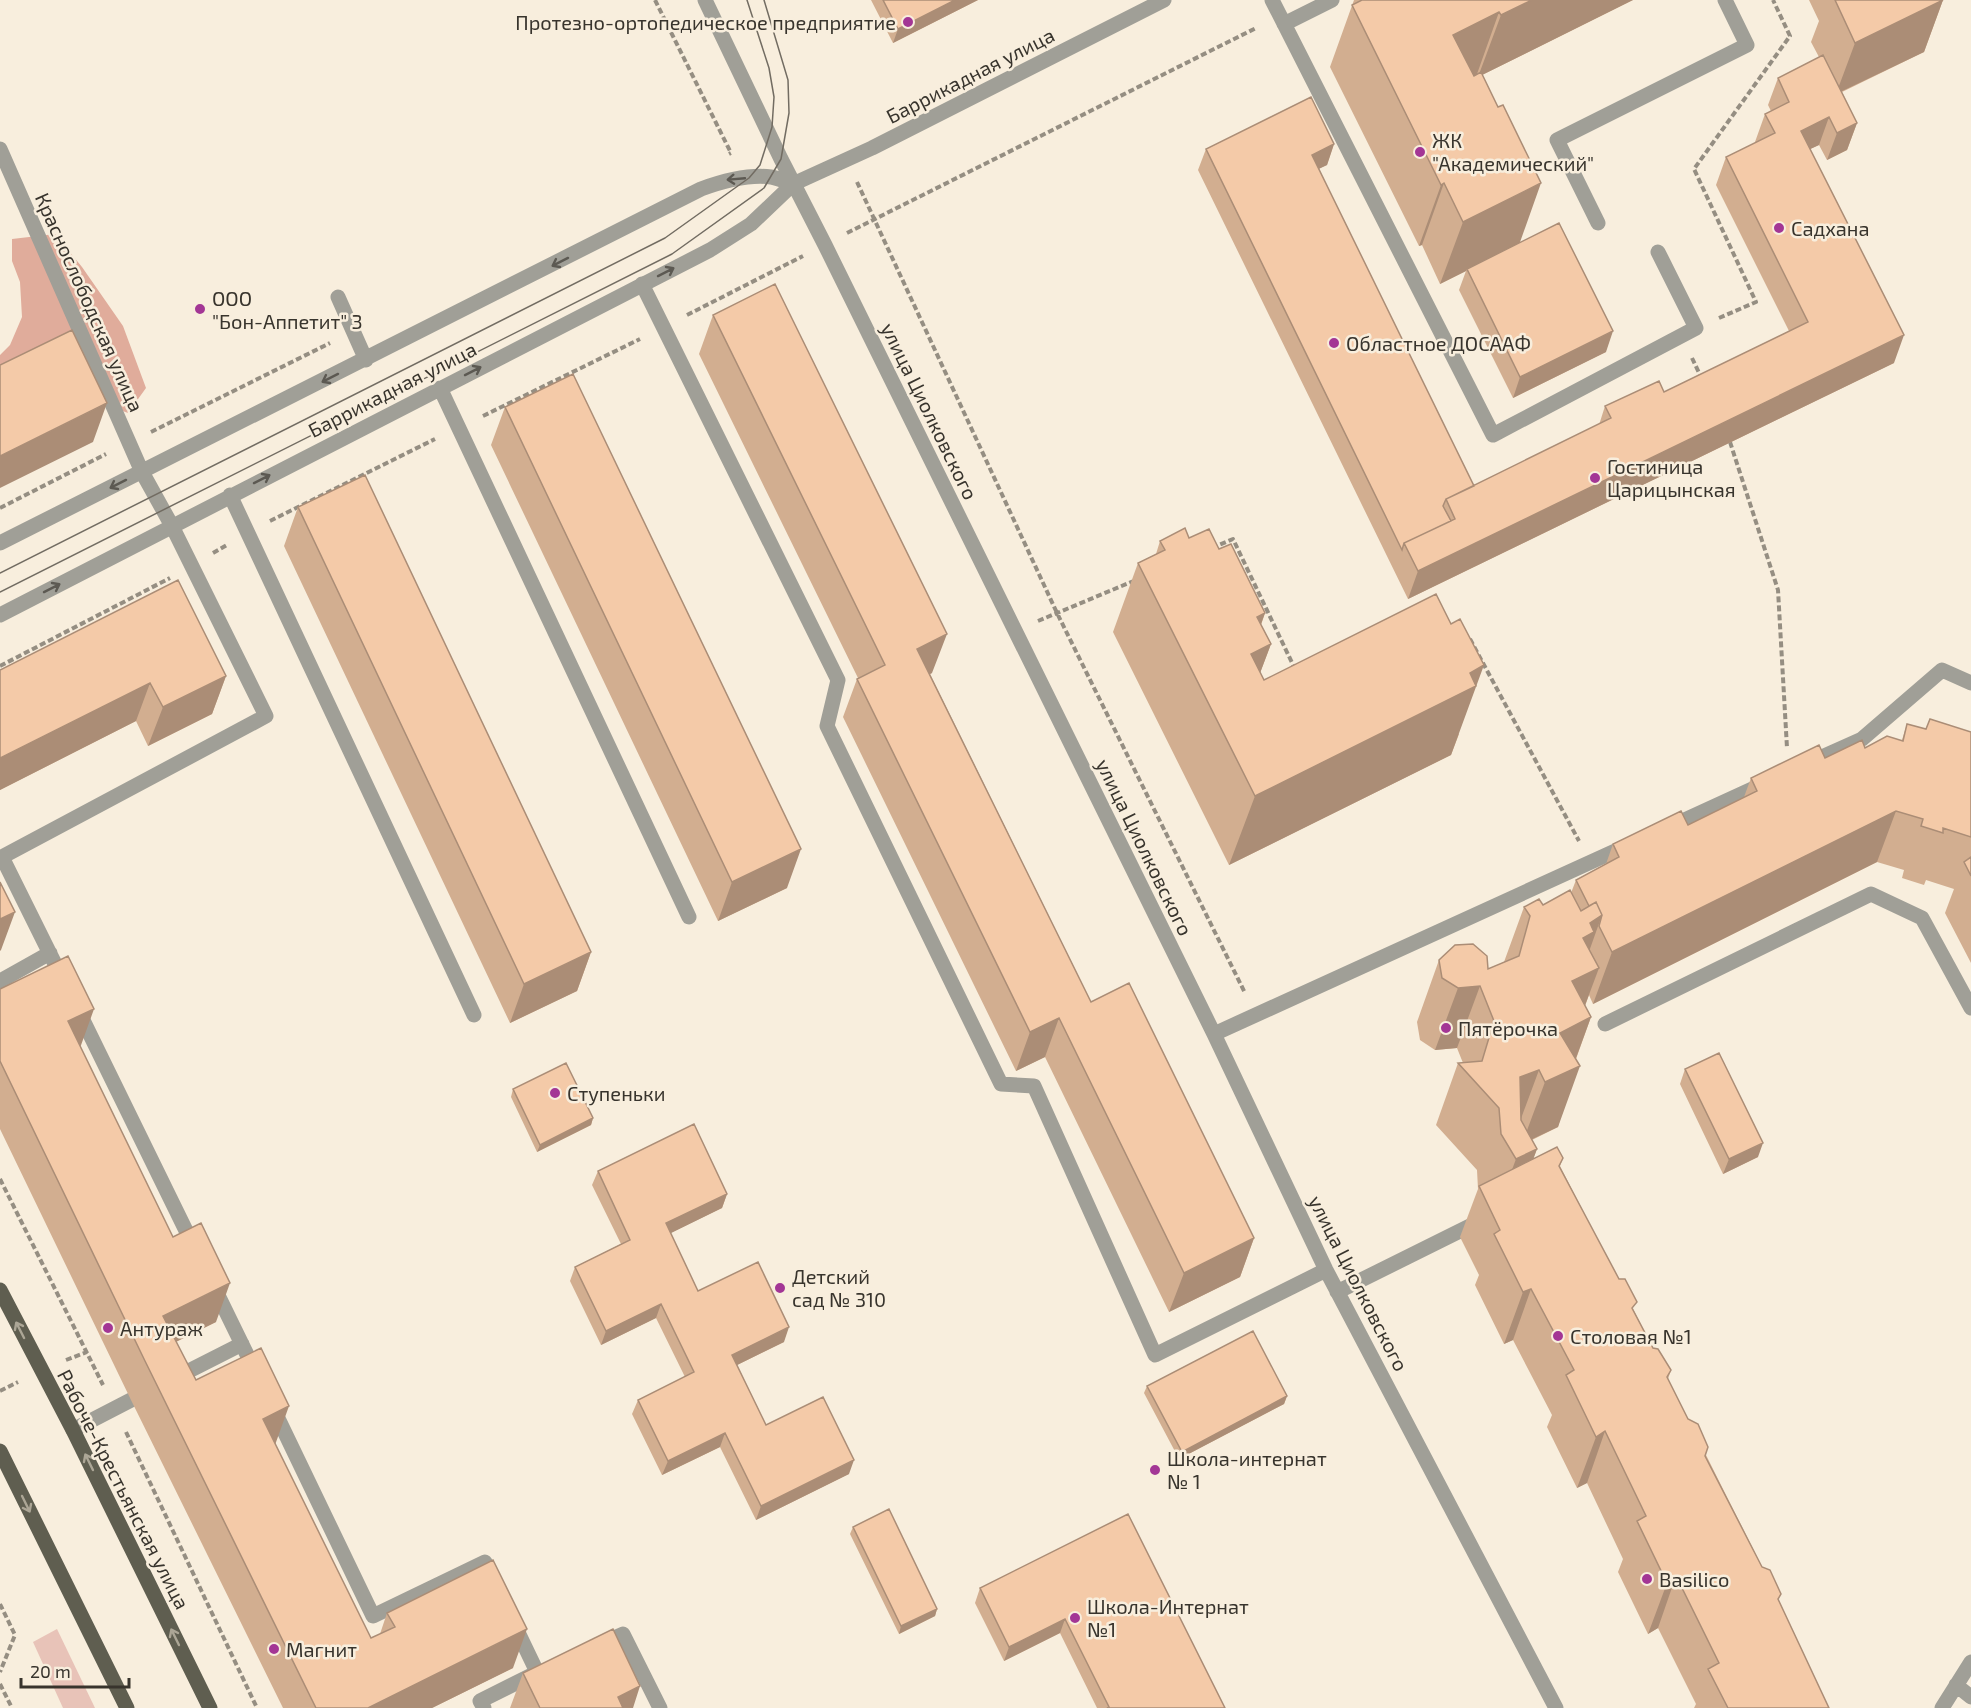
<svg xmlns="http://www.w3.org/2000/svg" width="1971" height="1708" font-family="'Exo 2',sans-serif">
  <style>
    .green { fill: #e8c3b8 }
    .forest { fill: #e0ac9b }
    .lines { fill: none; stroke-linecap: round; stroke-linejoin: round }
    .path { stroke: #958e82; stroke-width: 4; stroke-dasharray: 6 3; stroke-linecap: butt }
    .minor { stroke: #a09f97; stroke-width: 15 }
    .major { stroke: #5f5e50; stroke-width: 15 }
    .tram { stroke: #726c62; stroke-width: 1.5 }
    .wall { fill: #d2ae90 }
    .shaded-wall { fill: #ab8d76 }
    .building { fill: #f4caa8; stroke: #ab8d76; stroke-width: 1.5 }
    .oneway { stroke: #5c5952 }
    .oneway2 { stroke: #aca696 }
    .poi-dot { fill: #a33695; stroke: #f8eedd; stroke-width: 2 }
    .labels { text-anchor: middle; dominant-baseline: central; stroke-width: 5; stroke-linejoin: round; paint-order: stroke }
    .poi-label { font-size: 20px; fill: #38342d; stroke: #f8eedd; text-anchor: start }
    .street-label { font-size: 20px; fill: #38342d; stroke: #f8eedd }
  </style>
  <rect width="100%" height="100%" fill="#f8eedd"/>
  <path class="green" d="M57,1629L95,1708H63L33,1642Z"/>
  <path class="forest" d="M55,234L82,267L123,326L146,388L128,413L94,400H0V355L10,345L22,317L20,282L12,261V239Z"/>
  <g class="lines">
    <path class="path" d="M655,0L731,153L729,154
      M857,182L1057,613L1245,993
      M847,233L1256,28
      M687,315L803,256
      M1719,318L1756,302L1694,169L1790,36L1773,0
      M1692,358L1702,379
      M483,416L640,339
      M151,432L330,343
      M1730,442L1778,590L1787,748
      M0,508L106,454
      M270,521L435,439
      M1212,548L1233,539L1295,669
      M213,553L227,545
      M1038,621L1136,580
      M1470,639L1579,841
      M0,666L170,578
      M0,1179L103,1385
      M66,1360L87,1352
      M0,1391L18,1382
      M126,1432L257,1708
      M0,1604L15,1635L0,1672
      M0,1684L12,1708"/>
    <path class="minor" d="M705,0L781,159L825,245L1214,1034L1326,1270L1556,1708
      M1272,0L1493,435L1696,328L1658,252
      M1284,24L1332,0
      M0,149L142,472L172,526L266,716L2,857L63,980
      M1598,223L1557,140L1747,45L1725,0
      M642,284L838,680L827,726L1001,1084L1034,1086L1155,1355L1326,1270
      M338,297L366,360
      M440,388L689,917
      M230,495L474,1015
      M0,543L701,189C723,181 748,174 771,177C778,178 786,182 793,184
      M0,615L710,250L751,224L793,184L872,148L1164,0
      M1806,764L1862,739L1942,670L1971,683
      M1667,828L1763,784
      M0,981L50,953
      M79,1012L195,1249
      M1605,1024L1871,894L1922,918L1971,1008
      M1214,1034L1626,846
      M214,1287L256,1373
      M1337,1292L1480,1221
      M173,1379L242,1344
      M273,1408L373,1616L485,1562L494,1580
      M73,1430L131,1400
      M514,1624L537,1672
      M598,1645L623,1634L660,1708
      M1956,1685L1971,1697
      M484,1708L480,1701L538,1672
      M1942,1708L1971,1662"/>
    <path class="major" d="M0,1290L73,1430L210,1708
      M0,1451L127,1708"/>
    <path class="tram" d="M0,573L665,238L749,178L760,165L772,127L774,97L769,68L747,0
      M0,592L672,254L764,188L781,159L789,113L788,80L764,0"/>
  </g>
  <path class="wall" d="M871,0H978L893,43Z
    M1354,0H1633L1482,75L1520,243L1606,352L1513,398L1459,290L1466,271L1440,284L1422,245L1419,246L1330,67Z
    M1809,0H1943L1924,52L1842,92L1857,123L1847,150L1827,160L1819,145L1810,149L1894,363L1408,599L1198,170L1206,149L1334,144L1327,165L1318,169L1474,486L1599,425L1605,406L1664,392L1789,331L1716,185L1726,157L1756,143L1755,142L1765,114L1771,111L1768,105L1778,78L1819,57L1811,42L1819,21Z
    M713,315L932,673L930,674L1091,1002L1254,1238L1240,1277L1169,1312L1045,1057L1016,1071L843,717L857,679L858,678L699,354Z
    M505,407L787,888L718,921L491,445Z
    M298,507L591,952L577,991L510,1023L284,546Z
    M1189,538L1219,549L1265,613L1261,625L1271,644L1260,673L1264,680L1459,734L1451,755L1229,865L1113,632L1138,563L1156,554L1160,541Z
    M0,670L226,676L212,714L148,746L136,721L0,790Z
    M1907,724L1926,729L1971,732V963L1945,913L1954,889L1926,880L1924,885L1902,878L1904,870L1877,862L1593,1004L1589,995L1585,1006L1591,1017L1576,1059L1558,1127L1532,1140L1537,1149L1533,1159L1563,1158L1560,1166L1653,1348L1671,1370L1668,1379L1779,1601L1829,1708H1694L1696,1704L1658,1628L1648,1634L1618,1572L1623,1559L1587,1483L1577,1488L1547,1427L1552,1415L1513,1340L1504,1344L1475,1285L1479,1275L1460,1237L1478,1189L1477,1170L1436,1125L1458,1063H1463L1457,1048L1435,1050L1420,1040L1417,1022L1439,960L1488,969L1504,962L1524,907L1543,905L1571,893L1576,880L1606,864L1613,844L1688,825L1744,797L1751,778L1865,748L1902,740Z
    M0,989L80,1047L173,1237L216,1322L176,1342L196,1380L275,1445L371,1638L380,1634L387,1613L513,1668L432,1708H283L131,1400L0,1129Z
    M1685,1069L1758,1157L1723,1174L1680,1084Z
    M513,1089L593,1118L591,1125L537,1152L511,1097Z
    M598,1171L727,1194L722,1208L670,1233L698,1291L784,1342L737,1365L766,1425L849,1474L756,1520L720,1447L662,1475L632,1414L638,1400L685,1377L656,1318L601,1345L570,1281L575,1267L621,1244L592,1185Z
    M1147,1386L1287,1396L1284,1404L1179,1459L1144,1393Z
    M1128,1514L1225,1708H1097L1060,1633L1004,1661L975,1603L980,1588Z
    M853,1527L937,1609L935,1616L899,1634L850,1534Z
    M523,1673L633,1708H510Z"/>
  <path class="shaded-wall" d="M955,0H978L893,43L898,29Z
    M1532,0H1633L1478,77L1501,15Z
    M1943,0L1924,52L1836,94L1855,43Z
    M1499,12L1477,74L1430,97L1453,35Z
    M1829,117L1819,145L1791,158L1801,131Z
    M1857,123L1847,150L1827,160L1837,133Z
    M1334,144L1327,165L1304,176L1312,155Z
    M1444,183L1422,245L1419,246L1441,185Z
    M1541,183L1519,245L1467,269L1466,271L1440,284L1463,222Z
    M1613,331L1606,352L1513,398L1520,377Z
    M1904,335L1894,363L1408,599L1418,571Z
    M107,403L93,442L0,488V456Z
    M1265,613L1240,682L1257,617Z
    M947,634L932,673L903,687L917,649Z
    M1271,644L1245,713L1251,654Z
    M1484,665L1451,755L1229,865L1255,796Z
    M226,676L212,714L148,746L163,707Z
    M150,683L136,721L0,790V758Z
    M1896,811L1877,862L1593,1004L1612,952Z
    M801,849L787,888L718,921L732,882Z
    M15,912L1,950L0,951V919Z
    M1602,915L1580,977L1599,968L1578,1024L1591,1017L1572,1069L1580,1066L1558,1127L1522,1144L1545,1082L1583,938L1590,923Z
    M591,952L577,991L510,1023L524,984Z
    M1480,986L1457,1048L1435,1050L1458,988Z
    M94,1009L80,1048L68,1021Z
    M1059,1018L1045,1057L1016,1071L1030,1032Z
    M1539,1070L1516,1132L1520,1077Z
    M593,1118L591,1125L537,1152L540,1145Z
    M1763,1143L1758,1157L1723,1174L1729,1159Z
    M1537,1149L1514,1211L1494,1218L1516,1159Z
    M727,1194L722,1208L661,1238L666,1223Z
    M1254,1238L1240,1277L1169,1312L1184,1273Z
    M230,1283L216,1322L149,1355L163,1316Z
    M1531,1289L1513,1340L1504,1344L1523,1292Z
    M661,1304L656,1318L601,1345L606,1331Z
    M789,1327L784,1342L727,1370L732,1355Z
    M1287,1396L1284,1404L1179,1459L1182,1452Z
    M289,1406L275,1445L263,1419Z
    M1605,1431L1587,1483L1577,1488L1596,1437Z
    M725,1433L720,1447L662,1475L668,1461Z
    M854,1460L849,1474L756,1520L761,1506Z
    M1676,1576L1658,1628L1648,1634L1667,1583Z
    M937,1609L935,1616L899,1634L901,1626Z
    M1065,1619L1060,1633L1004,1661L1009,1647Z
    M527,1629L513,1668L432,1708H368Z
    M640,1686L633,1708H614L618,1697Z"/>
  <path class="building" d="M883,0H955L898,29Z
    M1362,0H1532L1501,15L1499,12L1453,35L1474,76L1481,72L1498,107L1503,105L1541,183L1463,222L1444,183L1441,185L1352,5Z
    M1835,0H1943L1855,43Z
    M1823,55L1857,123L1837,133L1829,117L1801,131L1904,335L1418,571L1404,543L1455,519L1446,499L1611,418L1605,406L1659,381L1664,392L1808,322L1726,157L1775,133L1765,114L1789,102L1778,78Z
    M1311,97L1334,144L1312,155L1474,486L1446,499L1443,506L1451,521L1404,543L1402,550L1206,149Z
    M1559,223L1613,331L1520,377L1467,269Z
    M775,284L947,634L917,649L1091,1002L1129,983L1254,1238L1184,1273L1059,1018L1030,1032L857,679L885,665L713,315Z
    M72,330L107,403L0,456V365Z
    M573,374L801,849L732,882L505,407Z
    M365,475L591,952L524,984L298,507Z
    M1185,528L1189,538L1209,529L1219,549L1231,544L1265,613L1257,617L1271,644L1251,654L1264,680L1436,594L1451,624L1460,619L1484,665L1470,673L1476,686L1255,796L1138,563L1165,550L1160,541Z
    M178,580L226,676L163,707L150,683L0,758V670Z
    M1930,719L1971,732V837L1943,828V833L1921,826L1923,819L1896,811L1612,952L1599,926L1602,915L1596,902L1589,906L1576,880L1619,857L1613,844L1681,811L1688,825L1757,791L1751,778L1819,745L1825,758L1862,740L1865,748L1887,736L1903,741L1907,724L1926,729Z
    M1971,857V876L1964,862Z
    M0,882L15,912L0,919Z
    M1570,890L1581,911L1596,902L1602,915L1590,923L1594,932L1583,938L1599,968L1572,981L1591,1017L1560,1033L1580,1066L1545,1082L1539,1070L1520,1077L1521,1120L1537,1149L1516,1159L1501,1134L1499,1108L1458,1063L1482,1061L1494,1021L1480,986L1458,988L1442,978L1439,960L1455,945L1473,944L1487,956L1488,969L1519,956L1530,916L1524,907L1539,899L1543,905Z
    M68,956L94,1009L68,1021L173,1237L201,1223L230,1283L163,1316L196,1380L261,1348L289,1406L263,1419L371,1638L395,1627L387,1613L493,1560L527,1629L368,1708H316L145,1361L0,1061V989Z
    M1719,1053L1763,1143L1729,1159L1685,1069Z
    M566,1063L593,1118L540,1145L513,1089Z
    M694,1124L727,1194L666,1223L698,1291L758,1262L789,1327L732,1355L766,1425L823,1397L854,1460L761,1506L725,1433L668,1461L638,1400L694,1372L661,1304L606,1331L575,1267L630,1240L598,1171Z
    M1557,1147L1563,1158L1559,1166L1619,1279H1625L1637,1302L1632,1308L1653,1348L1658,1349L1671,1370L1667,1377L1688,1419L1698,1424L1708,1447L1705,1456L1762,1567L1770,1570L1781,1594L1778,1599L1829,1708H1728L1708,1669L1719,1663L1676,1576L1667,1583L1637,1521L1646,1516L1605,1431L1596,1437L1566,1375L1574,1370L1531,1289L1523,1292L1494,1234L1500,1230L1479,1186Z
    M1253,1331L1287,1396L1182,1452L1147,1386Z
    M889,1509L937,1609L901,1626L853,1527Z
    M1128,1514L1225,1708H1107L1109,1707L1065,1619L1009,1647L980,1588Z
    M613,1629L640,1686L618,1697L623,1708H540L523,1673Z"/>
  <defs><path id="oneway-shaft" d="M-6 0H5M1.5-3L5.5 0L1.5 3" fill="none" stroke-width="1.6" stroke-linecap="round" stroke-linejoin="round" transform="scale(1.5)"/></defs>
  <g class="oneway">
    <use href="#oneway-shaft" transform="translate(736 179) rotate(175)"/>
    <use href="#oneway-shaft" transform="translate(560 262) rotate(153)"/>
    <use href="#oneway-shaft" transform="translate(666 272) rotate(-27)"/>
    <use href="#oneway-shaft" transform="translate(473 371) rotate(-27)"/>
    <use href="#oneway-shaft" transform="translate(330 378) rotate(153)"/>
    <use href="#oneway-shaft" transform="translate(262 479) rotate(-27)"/>
    <use href="#oneway-shaft" transform="translate(118 484) rotate(153)"/>
    <use href="#oneway-shaft" transform="translate(52 588) rotate(-27)"/>
  </g>
  <g class="oneway2">
    <use href="#oneway-shaft" transform="translate(20 1330) rotate(-117)"/>
    <use href="#oneway-shaft" transform="translate(89 1462) rotate(-116)"/>
    <use href="#oneway-shaft" transform="translate(26 1504) rotate(64)"/>
    <use href="#oneway-shaft" transform="translate(175 1637) rotate(-116)"/>
  </g>
  <g class="poi-dot">
    <circle cx="908" cy="22" r="6"/>
    <circle cx="1420" cy="152" r="6"/>
    <circle cx="1779" cy="228" r="6"/>
    <circle cx="200" cy="309" r="6"/>
    <circle cx="1334" cy="343" r="6"/>
    <circle cx="1595" cy="478" r="6"/>
    <circle cx="1446" cy="1028" r="6"/>
    <circle cx="555" cy="1093" r="6"/>
    <circle cx="780" cy="1288" r="6"/>
    <circle cx="108" cy="1328" r="6"/>
    <circle cx="1558" cy="1336" r="6"/>
    <circle cx="1155" cy="1470" r="6"/>
    <circle cx="1647" cy="1579" r="6"/>
    <circle cx="1075" cy="1618" r="6"/>
    <circle cx="274" cy="1649" r="6"/>
  </g>
  <g class="labels">
    <g class="poi-label">
      <text x="896" y="22" text-anchor="end">Протезно-ортопедическое предприятие</text>
      <text x="1432" y="140">ЖК<tspan x="1432" dy="23">"Академический"</tspan></text>
      <text x="1791" y="228">Садхана</text>
      <text x="212" y="298">ООО<tspan x="212" dy="23">"Бон-Аппетит" 3</tspan></text>
      <text x="1346" y="343">Областное ДОСААФ</text>
      <text x="1607" y="466">Гостиница<tspan x="1607" dy="23">Царицынская</tspan></text>
      <text x="1458" y="1028">Пятёрочка</text>
      <text x="567" y="1093">Ступеньки</text>
      <text x="792" y="1276">Детский<tspan x="792" dy="23">сад № 310</tspan></text>
      <text x="120" y="1328">Антураж</text>
      <text x="1570" y="1336">Столовая №1</text>
      <text x="1167" y="1458">Школа-интернат<tspan x="1167" dy="23">№ 1</tspan></text>
      <text x="1659" y="1579">Basilico</text>
      <text x="1087" y="1606">Школа-Интернат<tspan x="1087" dy="23">№1</tspan></text>
      <text x="286" y="1649">Магнит</text>
    </g>
    <g class="street-label">
      <text transform="translate(970 75) rotate(-27)">Баррикадная улица</text>
      <text transform="translate(90 302) rotate(66)">Краснослободская улица</text>
      <text transform="translate(392 389) rotate(-27)">Баррикадная улица</text>
      <text transform="translate(930 411) rotate(64)">улица Циолковского</text>
      <text transform="translate(1145 847) rotate(64)">улица Циолковского</text>
      <text transform="translate(1359 1283) rotate(63)">улица Циолковского</text>
      <text transform="translate(124 1489) rotate(63)">Рабоче-Крестьянская улица</text>
    </g>
  </g>
  <path d="M21 1678v9h108v-9" fill="none" stroke="#38342d" stroke-width="3"/>
  <text x="30" y="1678" font-size="18" fill="#38342d" stroke="#f8eedd" stroke-width="4.5" paint-order="stroke">20 m</text>
</svg>
